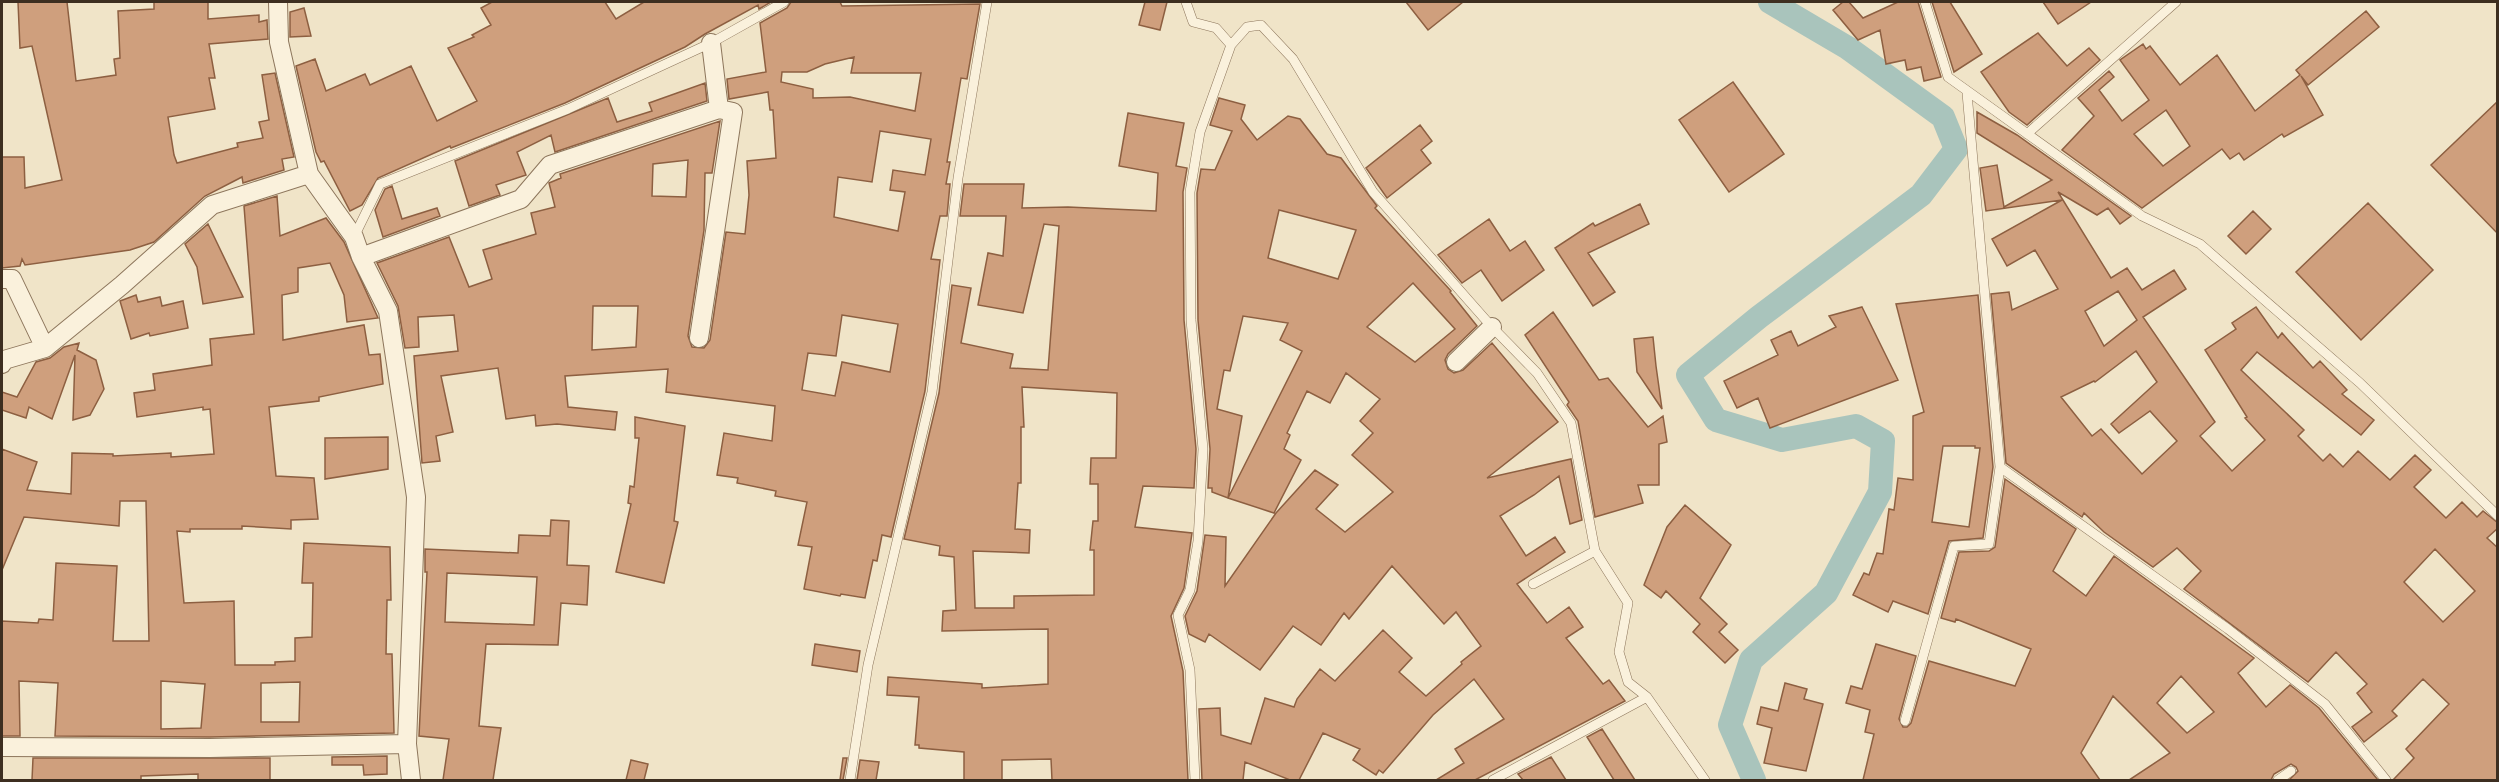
<svg xmlns="http://www.w3.org/2000/svg" width="2499" height="782" font-family="Literata,serif">
  <style>
    .lines { fill: none; stroke-linecap: round; stroke-linejoin: round }
    .canal { stroke: #a9c4bc; stroke-width: 24 }
    .building { fill: #cf9f7d; stroke: #8d5f41; stroke-width: 1.5; fill-rule: evenodd }
    .service-casing { stroke: #8d765c; stroke-width: 10 }
    .minor-casing { stroke: #8d765c; stroke-width: 20 }
    .service { stroke: #faf1dc; stroke-width: 9 }
    .minor { stroke: #faf1dc; stroke-width: 18 }
  </style>
  <rect width="100%" height="100%" fill="#f0e4c8"/>
  <g class="lines">
    <path class="canal" d="M1754,780L1730,725L1751,660L1826,593L1880,492L1883,441L1856,426L1782,440L1716,420L1688,375L1759,317L1921,195L1956,149L1943,117L1848,48L1770,2"/>
  </g>
  <path class="building" d="M18,2H67L76,81L116,75L114,59L120,58L118,11L154,9V2H208V19L259,15V22L267,20L268,39L209,44L215,78H209L215,109L168,117L174,155L177,163L238,147L237,143L263,138L259,122L269,120L262,75L275,73L294,157L282,159L284,170L243,183L242,177L205,196L154,242L130,250L25,265L22,259L20,266L2,268V157H24L25,188L62,180L32,46L20,48Z
    M492,2H605L616,19L644,2H771L759,9L758,5L705,34L685,47L565,103L451,148L450,146L378,178L362,205L350,211L324,161L321,162L316,152L296,66L315,59L326,91L365,74L370,85L411,66L437,121L477,101L448,48L474,37L472,35L491,25L481,8Z
    M791,2H840L842,6L980,4L967,79L961,78L947,162H950L946,184H950L947,216H940L931,259L940,260L925,391L891,537L882,535L877,561L873,560L865,598L841,594L840,596L804,589L812,547L798,545L807,502L775,496L776,491L737,483L738,478L717,475L724,433L772,441L775,406L666,392L668,369L565,376L568,407L617,412L615,430L557,424L536,426L535,415L506,419L498,368L441,376L453,432L436,436L440,461L422,463L414,356L458,351L454,315L418,317L419,347L405,348L398,306L377,263L449,237L469,287L492,279L483,250L536,234L531,213L555,207L549,183L561,178L560,174L720,121L712,173H705L704,230L688,336L692,347L704,348L710,340L726,232L745,234L749,195L747,161L776,158L773,110H770L768,92L729,99L727,79L766,72L760,23L787,8ZM854,57L851,73H921L915,111L850,97L813,98V89L781,82L782,72H807L825,64ZM880,131L931,139L925,175L893,170L890,190L905,192L898,231L834,217L838,177L872,182ZM688,160L686,197L652,196L653,164ZM593,306H638L636,347L592,350ZM842,315L898,324L890,372L842,362L835,396L802,390L808,353L836,356Z
    M1145,2H1167L1160,30L1139,25Z
    M1406,2H1463L1428,30Z
    M1843,2H1849L1863,18L1898,2H1918L1941,77L1924,81L1921,67L1907,70L1905,60L1886,64L1880,30L1858,40L1833,10Z
    M1932,2H1950L1982,54L1954,72Z
    M2043,2H2091L2058,24Z
    M304,8L311,36L290,37V12Z
    M2366,11L2379,27L2308,85L2301,76L2323,115L2284,137L2282,134L2244,160L2239,153L2230,159L2222,149L2142,208L2062,150L2094,116L2078,98L2109,71L2114,77L2099,90L2122,121L2149,100L2120,60L2143,44L2146,49L2150,46L2180,85L2217,55L2255,111L2300,75L2296,70ZM2166,110L2190,146L2163,166L2134,134Z
    M2038,33L2067,66L2089,48L2100,60L2027,125L2009,112L1981,72Z
    M1733,82L1784,154L1729,192L1679,120Z
    M705,83L707,101L555,152L551,135L517,152L526,175L496,185L500,195L469,206L455,161L608,98L617,122L652,111L649,103Z
    M1219,98L1245,105L1241,119L1257,140L1288,116L1300,119L1327,154L1341,158L1377,206L1375,208L1451,291L1450,292L1477,326L1448,354L1445,360L1448,369L1454,373L1463,370L1492,343L1558,422L1487,478L1571,459L1582,520L1570,524L1559,476L1534,495L1500,516L1526,556L1555,537L1565,552L1517,584L1547,623L1569,607L1583,627L1566,638L1603,684L1609,680L1625,701L1475,780H1436L1464,763L1455,749L1504,719L1474,679L1433,715L1383,773L1379,770L1376,775L1353,760L1360,749L1323,733L1299,780H1290L1245,762L1243,780H1202L1199,709L1220,708L1221,735L1251,744L1265,698L1294,707L1297,699L1320,669L1335,681L1383,630L1412,658L1399,672L1426,696L1462,664L1461,662L1481,646L1456,612L1444,624L1392,566L1349,619L1344,613L1321,645L1293,626L1260,670L1209,634L1205,642L1189,634L1185,616L1197,591L1205,535L1226,537L1225,586L1276,513L1315,470L1338,485L1316,509L1345,532L1393,492L1352,455L1373,433L1360,421L1380,399L1346,373L1330,403L1307,391L1287,433L1290,435L1284,449L1301,460L1274,513L1228,498L1302,351L1280,340L1288,323L1243,316L1230,371L1224,370L1217,409L1242,416L1228,498L1212,492V488H1208L1210,449L1198,320L1197,193L1201,169L1215,170L1232,131L1210,125ZM1279,210L1356,230L1338,279L1268,258ZM1413,283L1455,329L1415,362L1367,327Z
    M2498,101V234L2431,165Z
    M1977,112L2017,135L2131,216L2120,224L2108,208L2097,215L2058,192L2111,278L2127,268L2142,290L2174,270L2186,289L2143,317L2215,422L2200,436L2232,471L2265,440L2245,418L2247,417L2205,350L2236,329L2232,323L2256,307L2278,338L2282,333L2313,368L2320,361L2347,390L2342,394L2374,420L2361,435L2257,352L2241,370L2304,430L2298,436L2323,461L2330,454L2343,467L2358,451L2390,480L2415,455L2431,470L2414,487L2446,518L2462,502L2477,517L2483,511L2498,523V528L2487,538L2498,548V780H2393L2414,758L2406,749L2449,704L2423,679L2392,711L2397,716L2364,742L2352,727L2372,712L2357,693L2367,684L2336,652L2308,682L2184,589L2201,571L2177,548L2153,567L2104,532L2084,513L2082,517L2006,463L1991,294L2009,292L2012,310L2058,289L2035,250L2007,266L1992,239L2062,200L1986,211L1980,168L1997,165L2004,207L2052,180L1977,133ZM2118,291L2137,320L2104,346L2085,311ZM2136,351L2157,382L2111,424L2119,433L2150,411L2177,441L2142,474L2101,429L2092,436L2061,397L2094,381L2095,382ZM2435,549L2475,591L2443,622L2404,582Z
    M1128,113L1184,123L1176,166L1187,168L1183,192L1184,320L1196,449L1194,488L1143,486L1135,527L1192,533L1184,588L1171,616L1183,671L1188,780H1052L1051,759L1002,760V780H964V752L919,748V745H915L919,697L887,695L888,677L982,684V688L1048,684V629L942,631L943,611L956,610L954,557L939,555L940,546L904,539L939,393L952,285L971,288L961,343L1013,354L1010,368L1048,370L1059,226L1044,224L1023,313L978,305L988,253L1003,256L1006,216H960L964,184H1024L1022,208L1068,207L1156,211L1158,173L1119,166ZM1022,387L1117,393L1116,458H1091L1090,484H1098V521H1093L1090,550H1094V595L1014,596V608H975L973,551L1029,553L1030,530L1015,529L1018,483H1021V427H1024Z
    M1420,125L1432,141L1421,150L1431,163L1387,198L1366,168Z
    M392,186L402,219L437,208L440,216L383,237L375,210L385,189Z
    M277,196L280,236L326,218L344,242L378,318L347,322L344,295L330,263L298,268V292L282,295L283,340L364,325L369,355L380,354L383,384L319,397V401L269,407L276,476L314,478L318,519L291,520V529L242,526V529H190V532L177,531L184,603L234,601L235,665H275V662L295,661V638L312,637L313,583H302L304,543L390,547L391,600H387L386,654H392L394,733L210,737L55,736L58,683L19,681L20,736H2V621L38,623L39,619L53,620L56,563L117,566L113,641H149L146,501H120L119,526L24,517L2,570V449L37,462L27,490L71,494L72,453L113,454V456L171,453V457L214,454L210,409L203,410V407L137,417L134,393L155,390L153,374L212,365L210,339L254,334L244,206ZM161,681L205,684L201,728L161,729ZM300,682L299,722H261V683Z
    M2368,203L2433,270L2361,340L2296,272Z
    M1640,204L1649,224L1588,253L1615,292L1593,306L1555,248L1593,223L1595,226Z
    M2253,211L2271,229L2246,254L2228,236Z
    M1489,219L1510,251L1525,241L1544,270L1502,301L1481,270L1462,283L1438,255Z
    M208,224L243,297L203,304L197,267L185,244Z
    M136,295L138,302L160,297L162,306L183,301L188,328L150,336L149,333L131,339L120,301Z
    M1978,295L1993,467L1983,538L1949,541L1928,614L1893,601L1888,612L1853,595L1864,573L1869,575L1877,553L1883,554L1889,509L1894,510L1898,478L1913,480V416L1924,412L1896,304ZM1943,446H1975V448H1980L1969,527L1932,522Z
    M1862,307L1898,380L1770,428L1758,398L1737,408L1724,381L1778,355L1771,340L1791,331L1798,346L1836,327L1829,316Z
    M1553,312L1599,380L1608,378L1648,427L1663,416L1667,442L1659,444V485H1638L1643,503L1595,517L1578,421L1567,405L1569,402L1525,335Z
    M1653,337L1656,366L1662,409L1637,372L1634,339Z
    M79,343L77,350L96,360L104,389L90,415L73,420L75,355L52,419L29,407L26,418L2,410V392L17,397L36,362L50,358L64,347Z
    M635,417L685,426L674,521L678,522L664,583L616,572L631,504L628,503L630,486L634,487L639,438H635Z
    M388,437V469L325,479V438Z
    M2005,479L2076,529L2053,571L2086,596L2114,556L2254,658L2238,673L2266,707L2290,685L2319,708L2378,780H2289L2298,771L2296,767L2291,764L2274,774L2271,780H2129L2170,753L2113,696L2081,753L2100,780H1863L1874,734L1865,732L1870,710L1846,703L1851,686L1862,689L1876,644L1916,656L1899,719L1903,727H1907L1911,723L1929,661L2015,686L2031,649L1956,619L1955,622L1941,618L1959,552L1989,551L1995,547ZM2181,676L2214,712L2187,733L2157,703Z
    M1685,505L1731,545L1700,598L1727,624L1719,632L1738,650L1725,663L1693,632L1700,624L1666,591L1661,598L1644,585L1667,527Z
    M551,520L569,521L567,565L589,566L587,605L561,603L558,645L486,644L479,726L501,728L493,780H443L449,739L419,736L427,572H425V549L518,553L519,535L550,536ZM447,573L537,577L534,625L445,622Z
    M815,644L860,651L857,672L812,665Z
    M1785,683L1807,689L1804,699L1823,704L1806,771L1764,763L1772,728L1757,724L1761,707L1778,711Z
    M1602,729L1635,780H1614L1587,737Z
    M387,756V774L364,775L363,765H332V757Z
    M1551,757L1566,780H1523L1518,774Z
    M33,758H270V780H198V774L141,776V780H32Z
    M843,758H847L843,780H840Z
    M631,760L648,764L644,780H626Z
    M860,760L879,762L876,780H857Z"/>
  <g class="lines">
    <g class="service-casing">
      <path id="service" d="M1186,2L1193,22L1216,28L1231,45L1200,132L1190,192L1191,320L1203,449L1198,541L1190,590L1178,615L1190,670L1195,780
        M1925,2L1948,77L2142,216L2200,244L2360,383L2498,516
        M1231,45L1247,27L1261,25L1293,59L1373,192L1492,327L1537,373L1571,423L1595,551L1628,603L1619,652L1628,682L1647,697L1705,780
        M2027,134L2176,2
        M354,237L380,184L568,109L711,43L784,2
        M2000,467L2228,629L2325,704L2386,780
        M1533,584L1595,551
        M1905,721L1954,546L1989,544L2000,467L1967,93
        M850,780L868,665L932,392L958,178L987,2
        M1493,780L1647,697
        M2278,780L2291,771"/>
    </g>
    <g class="minor-casing">
      <path id="minor" d="M278,2L279,42L309,174L354,237L361,257L388,311L416,497L407,744L411,780
        M361,257L521,199L550,165L719,109
        M2,279H12L45,348
        M699,338L733,112L719,109L711,43
        M1456,362L1492,327
        M2,364L4,360L45,348L122,285L212,205L309,174
        M2,747L210,748L407,744"/>
    </g>
    <use href="#service" class="service"/>
    <use href="#minor" class="minor"/>
  </g>
  <rect width="2499" height="782" fill="none" stroke="#3d2e20" stroke-width="6"/>
</svg>
